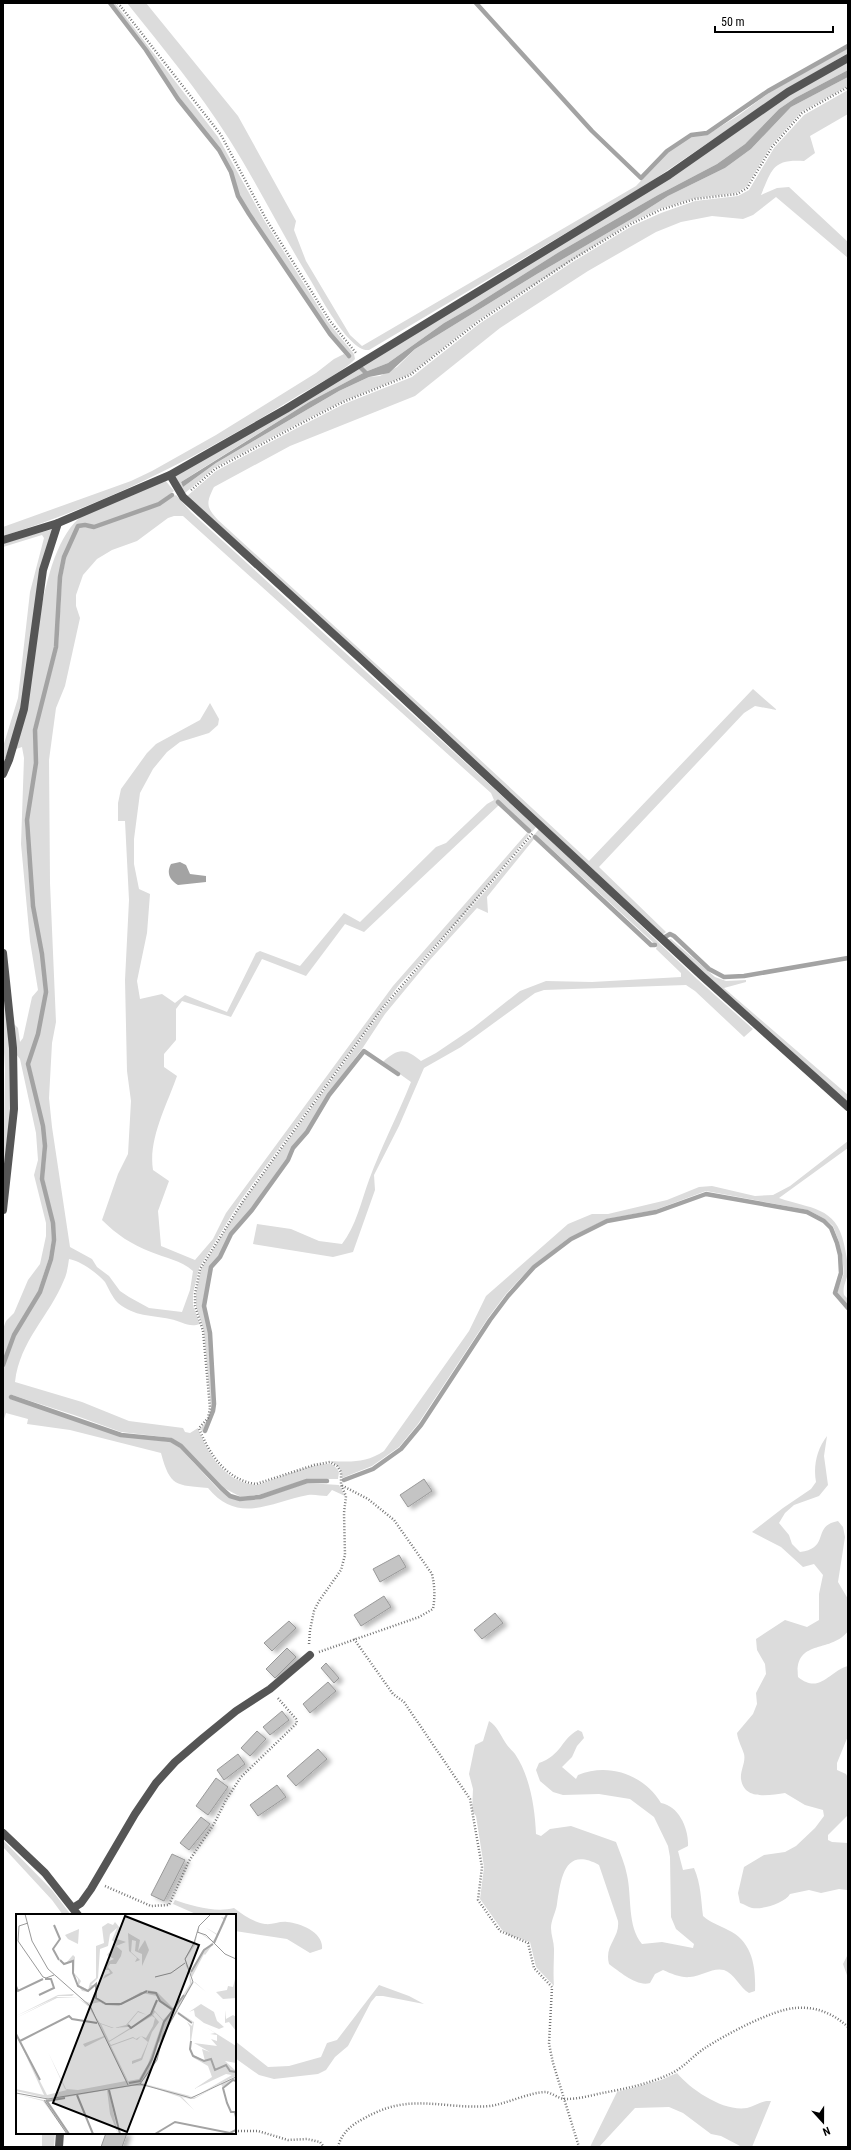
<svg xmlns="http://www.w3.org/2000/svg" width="851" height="2150" font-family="'Roboto Condensed',sans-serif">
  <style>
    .green { fill: #dcdcdc; fill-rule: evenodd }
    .water { fill: #a3a3a3 }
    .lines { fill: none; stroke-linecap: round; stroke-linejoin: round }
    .stream { stroke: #a3a3a3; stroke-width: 4.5 }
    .building { fill: #c4c4c4; stroke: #999; filter: url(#shadow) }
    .path { stroke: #777; stroke-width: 2.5; stroke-dasharray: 1 2; stroke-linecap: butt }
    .minor { stroke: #555; stroke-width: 8 }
    .tertiary { stroke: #555; stroke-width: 8 }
    .inset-river { fill: none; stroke: #a3a3a3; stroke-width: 2 }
    .inset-road { fill: none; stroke: #999; stroke-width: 1 }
    .view { fill: #000; fill-opacity: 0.15; stroke: #000; stroke-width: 2 }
    .inset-edge { fill: none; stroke: #000; stroke-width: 2 }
  </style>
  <defs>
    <filter id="shadow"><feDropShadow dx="4.5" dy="2.5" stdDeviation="2" flood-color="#0004"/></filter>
  </defs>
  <rect width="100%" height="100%" fill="#fff"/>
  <path class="green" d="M112,3H115L218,137L264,220L328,322L354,354L355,359C343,372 312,387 296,397C202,455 109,503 3,536V527L131,481L152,471L216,435L316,373L334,359L344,354L347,357L350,355L331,333L250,213L239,195L232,171L220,149L180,98L147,49Z
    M127,3H146L238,116L296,221L294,230L306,261L350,335L362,346L636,186L668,152L691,136L707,135L739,115L770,92L848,48V53L787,89L640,189L369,350C350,353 320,296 311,281C282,234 258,185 229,139C199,91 162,47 127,3Z
    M848,61V70L795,98L779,109L745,144L717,164L658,195L559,252L472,307L444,323L388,363L365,372L309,402L198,471L181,482L183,487L216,463L339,391L369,377L380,376L397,367L415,349L537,274L635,217L668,196L725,168L751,149L791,107L848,77V86L801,112L771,146L746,187L736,193L695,198L659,209L630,223L477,321L410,374L343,401L297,424L214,468L184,494L171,477L670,177L789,93Z
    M848,90V114L810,136L815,153L804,161C773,159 772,169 761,195L777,188L789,187L848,242V258L776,197L753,215L743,219L712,216L681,222L656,232L588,271L500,328L415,396L290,446L214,487C206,503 206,507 218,520L434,717L589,861L753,689L777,710L755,706L744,713L599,867L666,932L661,936L186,497L216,471L299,427L344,404L412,377L479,324L571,263L632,226L661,213L695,201L738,196L749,190L774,148L804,115Z
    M165,480L174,491L158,503L94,526L84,524L77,525L63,556L59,577L55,647L33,730L35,763L25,820L31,906L41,954L44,992L37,1034L27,1064L42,1126L44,1146L41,1179L51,1223L52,1240L49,1258L38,1292L13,1334L3,1360V1329L6,1321L14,1313L28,1280L40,1264L46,1236V1223L34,1175L38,1160L36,1133L20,1059L16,1054L14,1024L18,1028L20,1042L23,1038L32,997L38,990L30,941L21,844L24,758L22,747L16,749C37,688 33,552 83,515Z
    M176,495L191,512L536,827L532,832L499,801V805L364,932L345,924L306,976L262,959L231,1017L182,1001L176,1009V1040L164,1054V1067L177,1076C167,1105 148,1139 153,1170L169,1181L158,1211L161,1246L195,1260L213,1239L226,1213L393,986L527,833L529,835L465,913L399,985L241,1200L199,1268L193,1294V1306L200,1324C188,1328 182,1321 170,1319C151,1315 135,1317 118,1303C112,1297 109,1289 105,1282C97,1273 81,1261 69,1259C68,1266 67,1274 64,1280C49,1317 20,1340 15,1382L82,1402L129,1421L183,1428L185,1432L190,1433L198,1428C208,1455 225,1482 256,1485C272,1481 316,1461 330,1464C335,1465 337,1469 339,1472L338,1479H307L259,1495L241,1497L222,1487L182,1445L172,1438L121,1432L74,1415L12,1395L11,1399L121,1436L171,1442L180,1448L219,1490L230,1497L240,1501L260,1499L307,1483L339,1485L345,1496L332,1490L327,1496C321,1496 314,1494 308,1495C271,1502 238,1525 208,1488C176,1485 170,1487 161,1453L70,1430L27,1424L28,1419L6,1413L3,1422V1371L9,1351L15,1336L41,1292L52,1259L55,1240L54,1223L44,1179L47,1146L44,1126L30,1064L39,1035L47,992L44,954L34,906L28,820L37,763L36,731L58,647L62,577L66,557L79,527L94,528L159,505ZM174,516H183L491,793L494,800L487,804L446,843L436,847L360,922L344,913L300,966L260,951L256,953L227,1012L185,995L175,1003L162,994L140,999L137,981L147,933L150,894L139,889L134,864V839L140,793L153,769L167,752L180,742L209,733L218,725L219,719L210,703L200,720L156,744L147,753L121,789L118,803V821H125L129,900L125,980L127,1071L131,1101L128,1154L118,1174L102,1220C117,1235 131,1244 151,1252C165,1258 181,1260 193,1271L190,1290L182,1312L149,1308L129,1297L120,1291L109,1276L97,1267L92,1259L70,1247L52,1127L49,1098L52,1043L56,1022L50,883L49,760L56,708L65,686L80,618L76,606V595L83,575L97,559L112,550L137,541L168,518Z
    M54,529L21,709L3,766V747L18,698L30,592L44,538L42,535L3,547V542Z
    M539,829L697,979L753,1029L744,1037L695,991L686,985L544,990L535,993L461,1047L424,1068L399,1126L374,1175L375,1190L353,1252L333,1257L253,1244L257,1224L291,1229L319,1241L342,1244C356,1226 361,1202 369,1180C381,1147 398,1115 411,1082L383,1062C398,1048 405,1048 421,1061L436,1053L473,1028L520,991L546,981L592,982L681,977V973L656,949L657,946L535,834Z
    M532,837L534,839L487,897L488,913L477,908L428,962L385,1014L362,1049L328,1094L306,1131L292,1147L286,1160L250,1210L230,1233L219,1256L210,1266L202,1306L209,1333L213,1404L210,1417L202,1432L201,1428L209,1418L211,1408L204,1331L196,1306V1294L201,1269L243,1202L382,1011Z
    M671,939L715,977L726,981L746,980V982L724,988L848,1095V1105L666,940Z
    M3,973L10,1048L11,1109L3,1185L5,1070L3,1033Z
    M848,1141V1148L779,1198C810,1209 836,1206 844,1244C846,1253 848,1263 848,1272C847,1280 842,1287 844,1295L848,1299V1305L837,1292L844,1273L842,1255L839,1242L833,1226L825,1219L808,1210L706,1191L655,1210L607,1219L570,1237L532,1266L506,1294L488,1318L418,1424L399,1447L372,1466L342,1478C342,1469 338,1465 330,1461C351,1462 366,1463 384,1451L469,1331L486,1296L568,1224L592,1214H608L667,1200L699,1187L712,1186L755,1196L773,1195L790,1186Z
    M827,1436L824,1456L828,1485L819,1496L794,1505L785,1513L779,1523L789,1535L792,1544L800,1552C831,1548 811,1526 838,1521L843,1527L845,1537L838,1582L848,1599V1631C831,1654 794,1638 798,1677C820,1695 829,1671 848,1666V1736L837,1763V1770L846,1774L848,1778V1815L828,1835V1840L832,1842L848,1843V1902L847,1890L839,1889L821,1893L809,1890L790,1894C785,1903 762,1910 752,1908C748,1907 744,1904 740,1903L738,1893L744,1867L764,1855L785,1852L796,1846L815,1828L824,1816L823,1810L805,1805L785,1793C770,1795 744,1801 741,1779C740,1771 746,1762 744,1754C742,1747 738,1741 737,1733L753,1714L757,1704L756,1693L766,1674L765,1664L757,1650L756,1639L785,1620L807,1627L819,1620V1594L823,1575L814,1564L803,1567L781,1547L752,1532L783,1508L811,1489L816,1482C813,1466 817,1449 827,1436Z
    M489,1721C497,1726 500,1734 505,1742C508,1747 512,1750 515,1754C530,1776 535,1808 536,1834L541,1836L550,1829L571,1826L616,1842C620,1853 625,1864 627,1875C632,1897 627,1926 642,1944L662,1942L693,1948L694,1944L676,1929L671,1917L670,1857L668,1846L654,1817L630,1799L599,1794L563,1795L553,1792L540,1781L536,1770L539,1763C562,1755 561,1739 578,1730L582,1732L584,1738L577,1746L572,1757L562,1767L576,1779L578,1775C609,1762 644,1775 661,1803C679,1806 689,1829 688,1846L678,1851L683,1870L694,1868C701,1884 701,1900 703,1916C711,1923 719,1925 728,1930C752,1941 756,1966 755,1991L749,1993C740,1988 734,1973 724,1970C713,1967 702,1976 690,1977C681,1978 672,1974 663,1970L655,1974L650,1983C637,1987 620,1972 609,1964C604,1945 620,1938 618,1921L599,1865C564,1846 561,1879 557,1904C556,1912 551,1920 551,1928C551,1935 554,1942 554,1949C554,1962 553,1973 554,1986L536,1967L530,1942L509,1935L502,1930L480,1899L484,1867L476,1816L472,1811L473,1789L469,1774L475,1745L483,1741Z
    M3,1840L52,1890L71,1915H63L52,1900L3,1847Z
    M175,1900C192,1906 216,1913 234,1908C243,1915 253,1922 265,1924C272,1925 280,1921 287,1922C301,1923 324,1933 322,1949L310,1953L287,1939L235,1931V1915H198L173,1904Z
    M848,1954V1978L843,1964Z
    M379,1985L409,1996L424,2004L383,1996H376L371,2002L348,2046L335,2057L326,2070L318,2074L274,2079L259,2075L235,2058V2041L268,2067L289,2066L321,2057L327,2043L337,2040Z
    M677,2073C691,2090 724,2112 747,2108C756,2106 761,2100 771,2101L752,2147H742L721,2136L711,2134L683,2113L669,2107L635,2108L599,2147H590L617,2092L661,2080Z
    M42,2133H55L54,2147H42Z"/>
  <path class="water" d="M848,70V77L791,107L751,149L725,168L668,196L635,217L537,274L415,349L389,373L369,377L339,391L216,463L183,487L181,482L309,402L365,372L388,363L444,323L472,307L559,252L658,195L717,164L745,144L779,109L795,98Z
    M180,862L186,865L190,874L206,876V882L178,885C170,880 166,873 171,864Z"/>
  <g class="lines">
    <path class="stream" d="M110,3L146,50L178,99L219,150L231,172L238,196L249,214L330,334L349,356
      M476,3L592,131L641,178L667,151L691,135L707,133L768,91L848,46
      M361,368L365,372
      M498,802L529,831
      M535,837L651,945H655
      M665,937L670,934L674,936L709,969L724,977L744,976L848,958
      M3,1365L14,1335L40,1292L51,1259L54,1240L53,1223L42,1179L45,1146L43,1126L28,1064L38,1034L46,992L42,954L33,906L27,820L36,763L35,730L56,647L60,577L64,557L78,526L85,525L94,527L159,504L172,495
      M11,1397L121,1435L171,1440L181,1446L221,1488L230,1496L240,1499L260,1497L307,1481H327
      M205,1431L213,1411L214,1404L210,1333L204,1306L211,1267L220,1257L231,1234L252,1210L288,1160L293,1148L307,1132L329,1095L364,1051L398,1074
      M344,1480L373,1469L401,1449L421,1425L490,1320L508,1296L534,1267L571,1239L607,1221L656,1212L706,1194L807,1212L824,1221L831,1228L837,1243L840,1255L841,1273L835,1293L848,1308"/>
  </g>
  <path class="building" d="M424,1479L432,1491L408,1507L400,1495Z
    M399,1555L406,1567L380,1582L373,1569Z
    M384,1596L391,1607L361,1626L354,1615Z
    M495,1613L503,1623L482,1639L474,1630Z
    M289,1621L296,1628L272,1651L264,1643Z
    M287,1648L296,1657L275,1678L266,1669Z
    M326,1663L339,1678L334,1683L321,1668Z
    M328,1682L336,1691L310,1713L303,1704Z
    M282,1711L289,1720L270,1735L263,1727Z
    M257,1731L266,1739L250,1756L241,1748Z
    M318,1749L327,1759L296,1786L287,1776Z
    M238,1754L245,1764L224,1780L217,1770Z
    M216,1778L228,1787L208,1815L196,1806Z
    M277,1785L286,1797L258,1816L250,1805Z
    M201,1817L210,1824L189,1850L180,1843Z
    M172,1854L185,1860L164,1901L151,1895Z
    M106,2133H127L122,2147H101Z"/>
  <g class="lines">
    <path class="path" d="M118,3L221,135L266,219L330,321L356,353
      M191,490L215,469L298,425L343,402L410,375L478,322L570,261L631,224L660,210L695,199L737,194L747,188L772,147L802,113L848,87
      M354,1639L393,1694L404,1702L470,1799L482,1867L478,1900L500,1931L528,1943L534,1968L552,1987L549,2044L553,2063L579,2147
      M309,1644L310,1630L314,1611L319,1601L341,1570L345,1555L344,1513L346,1496L341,1485V1472L337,1466L330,1462L314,1465L256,1484C226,1480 209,1454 199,1428L208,1418L210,1408L203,1331L195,1306V1294L200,1269L243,1201L381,1010L533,833
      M319,1652L419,1617L433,1609C435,1597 435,1587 432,1574L394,1520L368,1499L341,1485
      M105,1886L151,1906L169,1905L189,1861L214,1824L226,1800L241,1777L297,1723L296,1719L277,1697
      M235,2131H258L288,2140L307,2139L320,2142L324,2147
      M338,2147C341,2134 351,2125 363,2119C411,2091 441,2110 490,2106C506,2104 530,2092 546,2092C552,2093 559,2099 566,2099C577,2099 590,2096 602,2093C625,2089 653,2083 674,2072C685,2066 694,2055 705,2048C725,2035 773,2009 796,2008C816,2006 834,2014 848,2027"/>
    <path class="minor" d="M3,774L9,760L24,709L43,570L58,523
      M3,953L13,1048L14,1109L3,1210
      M3,1833L45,1873L78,1915
      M73,1908L81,1903L91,1889L135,1814L156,1783L175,1762L203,1738L236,1711L270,1689L310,1655
      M59,2147L60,2133"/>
    <path class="tertiary" d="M170,475L183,497L362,660L702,976L848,1107
      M3,540L58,523L170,475L286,409L669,175L788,92L848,58"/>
  </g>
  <g transform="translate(16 1914)">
    <rect width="220" height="220" fill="#fff"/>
    <path d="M211,0L209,8L200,26L189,41L188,40L176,63L170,52L169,45L181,21L179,31L169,46L174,59L186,37L197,28L182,18V15L183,13V18L197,27L201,21L189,13L201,20L209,7L205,3L209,4ZM99,8L104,14L101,25L110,28L100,32L106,37L105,42L100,50H94L92,53L97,59L87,65L89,61L94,59L93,56H89L91,48L98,45L91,41L100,30L96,26L101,14L94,20L92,32L84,35L82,64L75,71H79L81,85L89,91H103L125,78H131V76L141,78L158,95L174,70L173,60L176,69L179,68L190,78L178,68L161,97L178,108L174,134L176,140L189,147L186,135L194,138L178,129L201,132L195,125L201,127V121L194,120L199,119L190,113L220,132V149L209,147L220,157V162L179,182L169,183L135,172L168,183L175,184L180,183L213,166L220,164L207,174L205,170L178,185H174L166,183L178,196L164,183L132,172H116L93,176L103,220L93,178L102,220L94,200L91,176L34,186L33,188L54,220H51L27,187L0,180L27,186L29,188L30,184L0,177V175L28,181L0,120L31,181L51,176L49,175L32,138L50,175L62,176L110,167L89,123L69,133L67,130L88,122L84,114L88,120L80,103L84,109L98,114L110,111L122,97L131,101L122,98L112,110V113L96,114L85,110L93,127L135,101L142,86L141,82L126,79L103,92L90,91L84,88L74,90L84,114L73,93L54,102L73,93L62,84L73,91L69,87L74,89L80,75L78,71L72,78L66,77L62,71V65L57,59V47L50,49L57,41L59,43L58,59L65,67L63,71L72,76L74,69L80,64V32L88,29L86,13L92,9L97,11ZM142,87L156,97L147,106L138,96ZM139,98L147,107L132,150L123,165L112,167L95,132L117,124L121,126L125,122L132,128L125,144L116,147V150L126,146L136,118L143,108L137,101ZM161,98L177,108L176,112L171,108L174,113V137L178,144L192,152L196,163L178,175L210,160L216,161L178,183L125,169L141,146L146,124ZM136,102L139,104L137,112L130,124L125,122L120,125L117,123L95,131L93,128ZM144,127L142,143L135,152L141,130ZM63,15L62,30L52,25L49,21ZM112,19L124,26L122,37L129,26L133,36L126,52V40L119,37L120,27L116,26L115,38L124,46L119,48L121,44L113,37ZM220,61V84L207,85L200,78L211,76L212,72L217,73ZM58,80L56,82H42L40,83H63L41,84L0,104L39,84L0,102L42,81ZM185,90L198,98L201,107L208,113L203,115L188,109L179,102L178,96L173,98ZM209,96L210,105L217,101L220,103V117L213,108L209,109Z" fill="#dcdcdc" fill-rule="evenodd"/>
    <path class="inset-river" d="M38,11L44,25L37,35L43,46M198,29L211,0M44,46L48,50L57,47V59L62,72L72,77L80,70V84L90,90H105L131,77M175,58L188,36L197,30M0,72L2,77L27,65M132,78L140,79L144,87L157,96M23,81L38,74L35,65H29M162,99L176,109M112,111L115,114L135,100L141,86M0,120L24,166M4,127L53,102L56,105L81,109M175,127L174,135L177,142L188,147L195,145L199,156L210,151L214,157L220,158M220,167L217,166L207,174L211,189L215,198H219L220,203M113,169L124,167L136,145L148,108L168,81M93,176L104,220M61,181L77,220M30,186L53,220M31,187L49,184M139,220L159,208L214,219L220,216"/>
    <path class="inset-road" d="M9,0L16,27L32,55L74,92L112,171M12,9L3,12L2,27L27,63L30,64L38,61M181,18L190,21L209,40L220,45M139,63L155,59L169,49M124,170L141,146L147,121L177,68L169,45L178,29L183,12L195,0M0,179L32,185L124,170L175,184L220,163M28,186L51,220"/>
    <path class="view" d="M109,2L183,31L111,218L37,189Z"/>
    <rect width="220" height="220" class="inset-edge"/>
  </g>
  <rect width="851" height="2150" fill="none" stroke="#000000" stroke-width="8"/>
  <g transform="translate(823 2122) rotate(159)" stroke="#ffffff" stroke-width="3" paint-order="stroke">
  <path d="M0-3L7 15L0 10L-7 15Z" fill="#000000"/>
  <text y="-6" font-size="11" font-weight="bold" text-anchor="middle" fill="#000000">N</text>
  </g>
  <path d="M715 26v6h118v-6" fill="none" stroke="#000000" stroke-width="2"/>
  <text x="721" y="26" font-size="12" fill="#000000" stroke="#ffffff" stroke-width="3" paint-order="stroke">50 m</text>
</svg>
